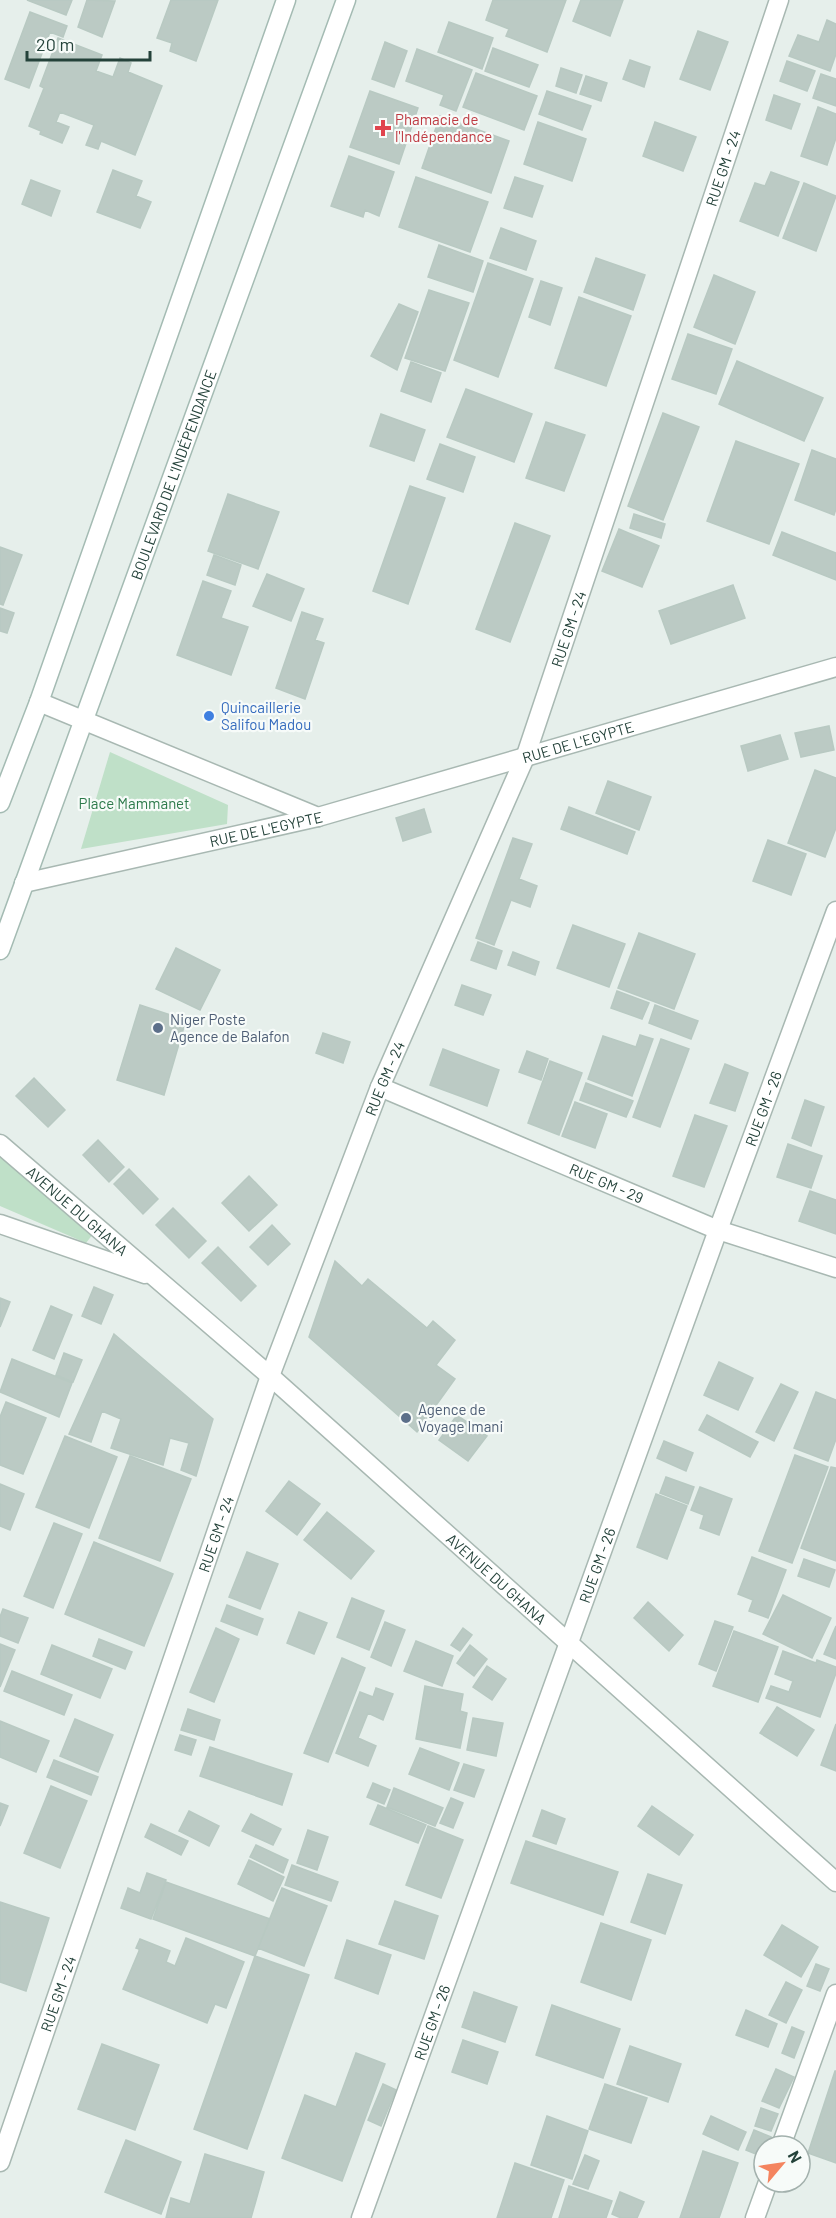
<svg xmlns="http://www.w3.org/2000/svg" width="836" height="2218" font-family="Barlow,sans-serif">
  <style>
    .green { fill: #bfe0c8 }
    .building { fill: #bbcac4; stroke: #b8c9c2; stroke-width: 1.5 }
    .lines { fill: none; stroke-linecap: round; stroke-linejoin: round }
    .minor-casing { stroke: #a8b8b2; stroke-width: 21 }
    .tertiary-casing { stroke: #a8b8b2; stroke-width: 21 }
    .secondary-casing { stroke: #a4bbb3; stroke-width: 21 }
    .minor { stroke: #fff; stroke-width: 18 }
    .tertiary { stroke: #fff; stroke-width: 18 }
    .secondary { stroke: #fff; stroke-width: 18 }
    .health-dot { fill: #e0444e; stroke: #f7fbf9; stroke-width: 2 }
    .shop-dot { fill: #3f7fe0; stroke: #f7fbf9; stroke-width: 2 }
    .service-dot { fill: #5c6f8a; stroke: #f7fbf9; stroke-width: 2 }
    .labels { text-anchor: middle; dominant-baseline: central; stroke-width: 4.5; stroke-linejoin: round; paint-order: stroke }
    .health-label { font-size: 15px; fill: #be3a42; stroke: #f7fbf9; text-anchor: start }
    .street-label { font-size: 15px; fill: #24423a; stroke: #f7fbf9 }
    .shop-label { font-size: 15px; fill: #366cbe; stroke: #f7fbf9; text-anchor: start }
    .park-label { font-size: 15px; fill: #2d7a4b; stroke: #f7fbf9 }
    .service-label { font-size: 15px; fill: #4e5e75; stroke: #f7fbf9; text-anchor: start }
  </style>
  <rect width="100%" height="100%" fill="#e6efeb"/>
  <path class="green" d="M110,752L228,805L227,824L81,849Z
    M0,1155L93,1234L86,1243L0,1206Z"/>
  <path class="building" d="M27,0H72L66,15Z
    M87,0L115,1L102,37L78,27Z
    M171,0H218L196,61L170,51L172,43L157,38Z
    M493,0H566L547,52L506,36L509,29L486,20Z
    M581,0H623L610,36L573,21Z
    M30,12L67,26L63,37L50,32L29,88L5,79Z
    M827,20L836,24V54L830,71L789,56L798,35L819,42Z
    M449,22L493,38L482,69L438,52Z
    M698,31L728,42L710,90L680,79Z
    M58,38L102,55L96,71L113,77L120,58L131,63L128,72L162,86L135,155L101,141L98,149L86,145L94,125L60,112L56,122L69,127L62,143L40,134L41,131L29,126L44,88L40,86Z
    M385,42L407,51L394,87L372,79Z
    M493,48L538,65L529,87L485,71Z
    M417,49L472,70L456,111L440,105L444,95L406,81Z
    M630,60L650,67L644,87L623,79Z
    M787,61L815,71L807,91L780,81Z
    M561,68L582,75L576,93L556,86Z
    M476,73L537,96L524,130L463,107Z
    M821,74L836,79V106L813,98Z
    M586,76L607,83L601,101L580,94Z
    M370,91L418,108L399,164L350,147Z
    M547,91L591,106L582,130L539,114Z
    M774,95L800,104L791,129L766,120Z
    M818,107L836,114V138L827,165L801,156Z
    M440,116L509,141L491,193L422,168Z
    M538,122L586,139L572,181L524,164Z
    M655,122L696,137L683,171L643,156Z
    M349,156L394,172L379,216L365,210L363,217L331,206Z
    M113,170L142,181L136,196L151,202L140,228L97,212Z
    M771,172L799,182L778,236L740,221L755,183L765,186Z
    M416,177L488,202L470,252L399,227Z
    M515,177L543,186L532,217L504,208Z
    M31,180L60,191L51,216L22,204Z
    M804,183L836,196L816,251L783,238Z
    M501,228L536,241L526,270L490,258Z
    M439,245L483,261L473,292L428,277Z
    M596,258L645,275L633,310L584,292Z
    M488,263L533,279L498,377L454,360Z
    M714,275L755,292L735,344L694,327Z
    M541,281L562,288L550,325L529,317Z
    M429,290L469,303L445,371L405,358Z
    M579,297L631,316L606,386L555,368Z
    M399,304L418,312L397,370L371,356Z
    M688,334L732,349L716,394L672,379Z
    M737,361L823,398L804,441L719,404Z
    M411,362L441,373L431,402L401,391Z
    M466,389L532,414L514,462L447,437Z
    M663,413L699,427L663,520L628,506Z
    M381,414L425,430L414,461L370,446Z
    M546,422L585,435L564,491L526,478Z
    M736,441L799,464L769,544L707,521Z
    M440,444L475,457L463,492L427,479Z
    M812,450L836,459V509L834,515L795,500Z
    M410,486L445,498L408,604L373,591Z
    M228,494L279,512L258,569L208,551Z
    M634,514L665,524L661,538L630,528Z
    M515,523L550,536L510,642L476,629Z
    M619,529L659,546L642,587L602,571Z
    M782,532L836,553V580L773,555Z
    M0,547L22,555L3,605L0,604Z
    M214,555L241,565L235,585L207,575Z
    M267,574L304,589L291,621L253,606Z
    M203,581L231,591L221,618L248,627L231,675L177,655Z
    M733,585L745,618L671,644L659,611Z
    M0,608L14,613L7,633L0,631Z
    M302,612L323,619L315,640L324,643L305,699L276,688Z
    M829,726L834,750L801,757L795,733Z
    M780,735L788,759L748,771L741,746Z
    M815,770L836,778V828L825,857L788,843Z
    M608,781L651,797L639,830L596,813Z
    M569,807L635,832L627,854L561,829Z
    M424,809L431,832L403,841L396,818Z
    M513,838L532,844L519,879L537,886L530,907L511,900L494,945L476,938Z
    M768,840L806,854L791,895L753,881Z
    M573,925L625,944L609,987L557,968Z
    M639,933L695,954L674,1009L618,988Z
    M478,942L502,951L496,969L471,960Z
    M176,948L220,970L200,1010L156,989Z
    M513,952L539,962L535,975L508,965Z
    M462,985L491,995L483,1015L455,1005Z
    M617,991L649,1003L642,1019L611,1008Z
    M140,1005L186,1020L164,1095L117,1080Z
    M655,1005L698,1021L691,1039L649,1023Z
    M323,1033L350,1042L343,1063L316,1053Z
    M640,1035L653,1039L632,1096L588,1079L603,1036L636,1047Z
    M661,1039L689,1049L660,1127L633,1117Z
    M443,1049L499,1070L487,1106L430,1085Z
    M527,1051L548,1059L541,1080L519,1072Z
    M550,1061L582,1073L559,1135L528,1123Z
    M725,1064L748,1073L735,1111L710,1103Z
    M34,1078L65,1110L48,1127L16,1096Z
    M586,1083L633,1101L626,1117L580,1100Z
    M805,1100L824,1107L811,1146L792,1138Z
    M575,1102L607,1114L595,1148L562,1136Z
    M695,1115L727,1126L704,1187L673,1176Z
    M98,1140L124,1167L109,1182L83,1155Z
    M788,1144L822,1156L811,1188L777,1177Z
    M129,1169L158,1199L143,1214L114,1184Z
    M249,1176L277,1205L249,1231L222,1203Z
    M810,1191L836,1200V1234L799,1221Z
    M173,1208L206,1241L189,1258L156,1225Z
    M272,1225L290,1244L268,1265L250,1247Z
    M218,1247L256,1286L241,1301L202,1263Z
    M335,1261L362,1286L368,1279L427,1328L433,1321L455,1340L436,1365L455,1379L417,1432L309,1337Z
    M94,1287L113,1295L101,1324L82,1316Z
    M0,1298L10,1302L0,1327Z
    M51,1306L72,1315L54,1359L33,1350Z
    M114,1334L213,1419L196,1476L181,1470L189,1443L170,1438L163,1465L111,1448L121,1419L102,1411L91,1442L69,1434Z
    M64,1353L82,1360L73,1382L56,1375Z
    M12,1359L72,1383L59,1417L0,1392Z
    M719,1362L753,1378L738,1410L704,1395Z
    M781,1384L798,1392L774,1441L756,1432Z
    M816,1392L836,1400V1439L828,1461L794,1448Z
    M6,1402L46,1418L23,1474L0,1465V1417Z
    M457,1415L487,1436L468,1461L439,1440Z
    M707,1415L758,1442L750,1457L699,1430Z
    M65,1436L117,1457L89,1528L36,1507Z
    M664,1441L693,1453L686,1471L657,1458Z
    M795,1455L828,1467L792,1563L759,1551Z
    M130,1456L191,1479L160,1561L99,1538Z
    M831,1467L836,1468V1561L801,1548Z
    M666,1477L694,1487L688,1504L660,1493Z
    M289,1481L320,1504L297,1535L266,1511Z
    M0,1484L24,1494L10,1530L0,1526Z
    M700,1487L732,1499L719,1535L700,1528L704,1515L691,1510Z
    M656,1494L687,1506L667,1559L637,1547Z
    M327,1512L374,1551L351,1579L304,1540Z
    M54,1523L82,1534L53,1608L24,1596Z
    M94,1542L173,1574L144,1646L65,1614Z
    M247,1552L278,1564L260,1609L229,1597Z
    M752,1557L786,1570L768,1618L749,1611L753,1600L738,1594Z
    M804,1559L835,1570L829,1587L798,1576Z
    M783,1595L831,1618L812,1658L763,1634Z
    M352,1598L384,1611L369,1650L337,1637Z
    M648,1602L683,1635L669,1651L634,1618Z
    M227,1605L263,1619L257,1635L221,1621Z
    M3,1609L28,1618L18,1643L0,1636V1617Z
    M299,1612L327,1623L314,1654L287,1643Z
    M715,1621L733,1627L716,1671L699,1664Z
    M385,1622L405,1630L391,1666L371,1657Z
    M836,1626V1659L824,1654Z
    M216,1628L239,1639L214,1702L190,1692Z
    M463,1628L472,1635L460,1651L451,1645Z
    M734,1631L778,1647L758,1702L713,1686Z
    M99,1639L132,1652L125,1669L93,1656Z
    M416,1641L453,1656L442,1686L404,1671Z
    M0,1644L15,1650L0,1687Z
    M52,1645L112,1669L100,1698L41,1674Z
    M470,1645L487,1659L474,1676L457,1663Z
    M783,1651L816,1663L817,1660L836,1667V1673L820,1717L766,1698L771,1686L789,1692L793,1681L775,1674Z
    M342,1658L365,1668L328,1762L304,1753Z
    M487,1666L506,1679L492,1700L473,1687Z
    M12,1671L72,1695L64,1715L4,1691Z
    M425,1686L463,1694L460,1711L467,1713L460,1748L416,1739Z
    M376,1688L393,1694L383,1720L368,1713L358,1738L376,1746L368,1766L336,1753L360,1692L373,1697Z
    M777,1707L814,1730L797,1756L760,1733Z
    M188,1709L220,1720L214,1740L181,1730Z
    M473,1718L503,1723L496,1756L467,1750Z
    M75,1719L113,1735L98,1772L60,1756Z
    M0,1721L49,1741L36,1772L0,1757Z
    M836,1724V1771L821,1765Z
    M180,1735L196,1740L191,1755L175,1750Z
    M210,1747L292,1774L282,1805L200,1776Z
    M420,1748L459,1763L449,1790L409,1774Z
    M54,1760L98,1777L91,1795L47,1777Z
    M464,1764L484,1770L474,1797L454,1790Z
    M373,1783L390,1790L384,1804L367,1797Z
    M51,1786L87,1801L60,1868L24,1853Z
    M394,1788L443,1808L435,1826L387,1807Z
    M451,1798L463,1803L453,1828L440,1823Z
    M0,1803L8,1806L0,1826Z
    M378,1805L426,1825L418,1843L370,1824Z
    M652,1806L693,1835L679,1855L638,1826Z
    M542,1810L565,1819L556,1844L533,1836Z
    M189,1811L219,1826L209,1846L179,1831Z
    M251,1814L281,1829L273,1845L242,1831Z
    M151,1824L188,1841L181,1855L145,1837Z
    M428,1826L463,1840L441,1898L406,1885Z
    M308,1830L328,1837L317,1870L297,1863Z
    M526,1841L618,1872L603,1915L511,1883Z
    M256,1845L288,1860L283,1873L250,1857Z
    M249,1860L284,1877L273,1901L238,1884Z
    M292,1865L338,1882L331,1901L285,1885Z
    M147,1873L166,1880L151,1919L121,1908L128,1888L140,1893Z
    M648,1874L682,1885L665,1934L631,1922Z
    M166,1882L270,1919L255,1956L153,1919Z
    M282,1888L327,1906L304,1966L258,1948Z
    M395,1901L438,1916L424,1959L379,1944Z
    M0,1902L49,1918L26,1991L0,1982Z
    M601,1923L651,1940L631,2000L581,1982Z
    M782,1925L818,1947L801,1977L764,1955Z
    M186,1938L244,1962L226,2008L215,2004L207,2023L123,1989L139,1951V1949L136,1948L140,1939L170,1951L166,1962L175,1966Z
    M347,1940L391,1955L378,1994L335,1978Z
    M255,1956L309,1975L247,2149L194,2129Z
    M816,1964L829,1969L820,1991L807,1986Z
    M786,1982L802,1990L786,2023L769,2015Z
    M474,1992L517,2007L505,2042L462,2027Z
    M552,2005L620,2029L603,2078L536,2055Z
    M746,2010L777,2024L768,2047L736,2035Z
    M792,2027L804,2032L794,2058L782,2053Z
    M463,2040L498,2052L487,2084L452,2072Z
    M102,2044L159,2065L135,2130L78,2109Z
    M630,2046L681,2064L668,2102L617,2084Z
    M356,2053L385,2064L342,2181L282,2158L305,2095L336,2107Z
    M776,2069L794,2077L779,2108L762,2101Z
    M835,2071H836V2163L808,2153Z
    M383,2084L396,2090L381,2126L368,2120Z
    M605,2084L647,2098L631,2143L589,2129Z
    M761,2108L778,2114L771,2131L755,2126Z
    M547,2116L588,2131L572,2179L531,2165Z
    M711,2116L746,2132L738,2150L703,2134Z
    M754,2130L771,2137L767,2146H764L763,2157L746,2150Z
    M126,2140L181,2162L161,2214L105,2192Z
    M703,2151L738,2163L719,2218H680Z
    M205,2154L264,2172L251,2218H166L171,2198L190,2204Z
    M585,2155L599,2161L588,2189L573,2184Z
    M515,2163L564,2180L551,2218H497Z
    M569,2186L612,2201L606,2218H559Z
    M620,2192L644,2202L637,2218H621L612,2214Z"/>
  <g class="lines">
    <g class="minor-casing">
      <g id="minor">
        <path id="s1" d="M380,1087L718,1230L836,1268"/>
        <path d="M781,2146L836,1994"/>
        <path id="s2" d="M0,2162L270,1376L380,1087L526,755L779,0"/>
        <path id="s3" d="M361,2218L718,1230L836,911"/>
        <path d="M755,2218L768,2182"/>
      </g>
    </g>
    <g class="tertiary-casing">
      <g id="tertiary">
        <path d="M39,702L318,817"/>
        <path id="s4" d="M24,883L318,817L836,667"/>
        <path id="s5" d="M0,1144L270,1376L836,1882"/>
        <path d="M0,1224L145,1274"/>
      </g>
    </g>
    <g class="secondary-casing">
      <g id="secondary">
        <path d="M0,803L39,702L286,0"/>
        <path id="s6" d="M0,950L346,0"/>
      </g>
    </g>
    <use href="#minor" class="minor"/>
    <use href="#tertiary" class="tertiary"/>
    <use href="#secondary" class="secondary"/>
  </g>
  <path class="health-dot" d="M380 119h6v6h6v6h-6v6h-6v-6h-6v-6h6z"/>
  <circle class="shop-dot" cx="209" cy="716" r="6"/>
  <g class="service-dot">
    <circle cx="158" cy="1028" r="6"/>
    <circle cx="406" cy="1418" r="6"/>
  </g>
  <g class="labels">
    <g class="health-label">
      <text x="395" y="119">Phamacie de<tspan x="395" dy="17">l'Indépendance</tspan></text>
    </g>
    <g class="street-label">
      <text stroke="none"><textPath href="#s2" startOffset="2122">RUE GM - 24</textPath></text>
      <text stroke="none"><textPath href="#s6" startOffset="506">BOULEVARD DE L'INDÉPENDANCE</textPath></text>
      <text stroke="none"><textPath href="#s2" startOffset="1636">RUE GM - 24</textPath></text>
      <text stroke="none"><textPath href="#s4" startOffset="572">RUE DE L'EGYPTE</textPath></text>
      <text stroke="none"><textPath href="#s4" startOffset="248">RUE DE L'EGYPTE</textPath></text>
      <text stroke="none"><textPath href="#s2" startOffset="1150">RUE GM - 24</textPath></text>
      <text stroke="none"><textPath href="#s3" startOffset="1180">RUE GM - 26</textPath></text>
      <text stroke="none"><textPath href="#s1" startOffset="246">RUE GM - 29</textPath></text>
      <text stroke="none"><textPath href="#s5" startOffset="102">AVENUE DU GHANA</textPath></text>
      <text stroke="none"><textPath href="#s2" startOffset="664">RUE GM - 24</textPath></text>
      <text stroke="none"><textPath href="#s3" startOffset="694">RUE GM - 26</textPath></text>
      <text stroke="none"><textPath href="#s5" startOffset="660">AVENUE DU GHANA</textPath></text>
      <text stroke="none"><textPath href="#s2" startOffset="178">RUE GM - 24</textPath></text>
      <text stroke="none"><textPath href="#s3" startOffset="208">RUE GM - 26</textPath></text>
    </g>
    <g class="shop-label">
      <text x="221" y="707">Quincaillerie<tspan x="221" dy="17">Salifou Madou</tspan></text>
    </g>
    <g class="park-label">
      <text x="134" y="803">Place Mammanet</text>
    </g>
    <g class="service-label">
      <text x="170" y="1019">Niger Poste<tspan x="170" dy="17">Agence de Balafon</tspan></text>
      <text x="418" y="1409">Agence de<tspan x="418" dy="17">Voyage Imani</tspan></text>
    </g>
  </g>
  <g transform="translate(782 2164) rotate(61)"><circle r="28" fill="#f7fbf9" stroke="#a3b1ad" stroke-width="1.5"/>
  <path d="M0-4.5L10 22L0 15L-10 22Z" fill="#f4845f"/>
  <text y="-9" font-size="16" font-weight="bold" text-anchor="middle" fill="#24423a">N</text>
  </g>
  <path d="M27 51v9h123v-9" fill="none" stroke="#24423a" stroke-width="3"/>
  <text x="36" y="51" font-size="18" fill="#24423a" stroke="#f7fbf9" stroke-width="4.5" paint-order="stroke">20 m</text>
</svg>
